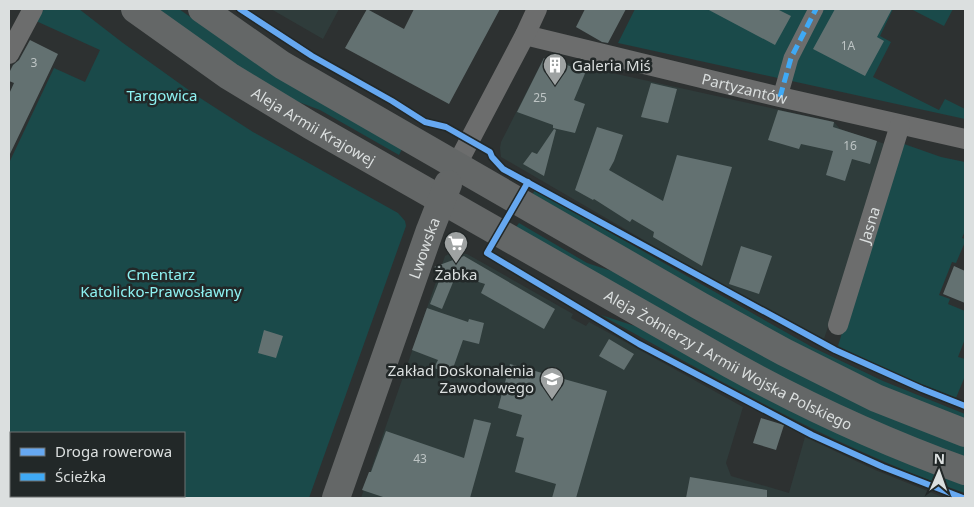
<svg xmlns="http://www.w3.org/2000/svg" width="974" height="507" font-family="'Noto Sans',sans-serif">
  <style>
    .built { fill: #2f3c3b }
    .green { fill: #1a4a4a; fill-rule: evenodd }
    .building { fill: #637171 }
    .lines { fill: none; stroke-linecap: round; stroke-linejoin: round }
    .pedestrian { stroke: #6c6d6d; stroke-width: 15 }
    .minor { stroke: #6c6d6d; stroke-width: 20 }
    .secondary { stroke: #646767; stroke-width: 28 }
    .quiet { stroke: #3fa9f5; stroke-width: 5; stroke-dasharray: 10 5; stroke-linecap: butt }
    .cycleway-casing { stroke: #222828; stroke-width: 9 }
    .cycleway { stroke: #66a8f1; stroke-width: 6 }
    .labels { text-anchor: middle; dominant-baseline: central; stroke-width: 5; stroke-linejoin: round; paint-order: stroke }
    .number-label { font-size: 12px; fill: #bdc4c4 }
    .poi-label { font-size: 15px; fill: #dbdfdf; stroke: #222828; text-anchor: start }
    .street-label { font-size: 15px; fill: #dbdfdf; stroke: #222828 }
    .park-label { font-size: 15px; fill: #8ef2f2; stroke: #222828 }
  </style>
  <rect width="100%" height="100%" fill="#2d3131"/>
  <path class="built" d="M271,9H339L323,39Z
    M544,58L834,122L840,129L888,145L824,339L709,278L501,157L500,148L501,142Z
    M452,252L467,254L573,314L571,318L586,326L589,322L743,407L726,463L731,476L789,493L805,437L875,470L945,498H361L445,256Z"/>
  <path class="green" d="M44,9H79L123,43L197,96L253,132L398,213L405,221L406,226L309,498H9V163L54,68L85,82L100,50L36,21ZM11,433H184V496H11Z
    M152,9H179L203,26L402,149L399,155L320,110L283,96Z
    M635,9H893L880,36L891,42L873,77L939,110L945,99L965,109V119L618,43Z
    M911,9H953L944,26Z
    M904,144L941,157L965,162V231L962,238L965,239V242L956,263L952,262L939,295L950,299L948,304L965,311V339L958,357L965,359V376L956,398L896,374L838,346L890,175Z
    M535,190L812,347L883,381L965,414V422L849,373L530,198Z
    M519,223L587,263L630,277L965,444V461L843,412L514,230Z
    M601,315L641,328L950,480L965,485V493C837,449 719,380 601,315Z"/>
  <path class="building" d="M367,9L404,29L414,9H500L449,104L345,48Z
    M585,9H626L608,43L602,42L576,27Z
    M707,9H777L791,16L775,45Z
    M835,9H892L877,37L884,41L865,76L813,49Z
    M30,40L58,54L9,156V94L14,83L9,81V73L13,65L19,60Z
    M544,58L586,71L574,100L585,104L575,133L553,128V125L517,112Z
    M651,83L677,89L668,123L641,117Z
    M778,110L834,122L833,127L877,141L870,164L852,159L845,181L826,175L833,151L801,144L799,149L768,140Z
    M597,127L623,135L614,161L609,170L663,201L677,155L732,167L702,266L653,237L654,232L632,219L630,222L594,199L593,200L575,190Z
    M554,129L556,130L544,176L523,164L532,152L537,154Z
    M741,246L772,256L759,294L729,284Z
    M464,256L555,309L544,329L481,293L485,284L456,275L442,309L430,304L443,271L434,267Z
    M954,266L965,271V303L943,294Z
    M427,308L468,322L469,319L484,323L479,344L463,340L451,374L434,368L438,360L412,350Z
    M264,330L283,336L276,358L258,353Z
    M609,339L634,354L624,370L599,356Z
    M510,364L607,391L576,498H552L556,484L515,472L524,438L516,436L522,415L498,408Z
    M761,418L784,425L776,450L753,443Z
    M474,419L491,423L470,498H386L362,490L369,472H371L386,431L464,458Z
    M690,477L767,490V498H686Z"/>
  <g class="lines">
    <path class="pedestrian" d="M780,97L791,58L816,9"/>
    <g class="minor">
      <path id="s1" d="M525,35L780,97L965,139"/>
      <path d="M9,54L33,9"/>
      <path d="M456,166L525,35L537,9"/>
      <path id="s2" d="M838,325L900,125"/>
    </g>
    <g class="secondary">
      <path id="s3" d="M135,9L229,76L310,125L730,364C806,406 884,442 965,471"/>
      <path d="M202,9L282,65L700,306L784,352L876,398L965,433"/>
      <path id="s4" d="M336,498L430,230L448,184"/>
    </g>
    <path class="quiet" d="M780,97L791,58L816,9"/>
    <g class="cycleway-casing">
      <path id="cycleway" d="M240,9L312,56L392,101L425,122L446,127L490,152L492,157L503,169L835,350L922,389L965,406
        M528,182L487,253L639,344L812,435L883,467L963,498"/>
    </g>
    <use href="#cycleway" class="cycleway"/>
  </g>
  <defs>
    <g id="building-pin" transform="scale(1.25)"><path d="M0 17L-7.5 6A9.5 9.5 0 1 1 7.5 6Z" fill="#9ea2a2" stroke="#222828"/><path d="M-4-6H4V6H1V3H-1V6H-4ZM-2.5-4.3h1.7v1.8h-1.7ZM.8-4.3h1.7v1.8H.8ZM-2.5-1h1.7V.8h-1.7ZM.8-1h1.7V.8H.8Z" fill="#fff"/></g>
    <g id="supermarket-pin" transform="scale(1.25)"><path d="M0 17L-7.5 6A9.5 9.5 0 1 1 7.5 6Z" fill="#9ea2a2" stroke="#222828"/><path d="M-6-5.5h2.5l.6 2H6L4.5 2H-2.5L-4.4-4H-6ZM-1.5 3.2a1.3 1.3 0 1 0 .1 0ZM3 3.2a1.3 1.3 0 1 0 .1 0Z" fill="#fff"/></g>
    <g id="university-pin" transform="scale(1.25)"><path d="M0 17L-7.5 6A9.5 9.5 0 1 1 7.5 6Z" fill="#9ea2a2" stroke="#222828"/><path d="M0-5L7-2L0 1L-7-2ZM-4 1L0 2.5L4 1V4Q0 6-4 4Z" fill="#fff"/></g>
  </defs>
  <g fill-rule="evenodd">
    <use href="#building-pin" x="555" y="65"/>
    <use href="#supermarket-pin" x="456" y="243"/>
    <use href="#university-pin" x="552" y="379"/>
  </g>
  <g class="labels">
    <g class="number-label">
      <text x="848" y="45">1A</text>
      <text x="34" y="62">3</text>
      <text x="540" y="97">25</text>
      <text x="850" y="145">16</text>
      <text x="420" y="458">43</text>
    </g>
    <g class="poi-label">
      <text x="572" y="65">Galeria Miś</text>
      <text x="456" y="274" text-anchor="middle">Żabka</text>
      <text x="534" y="370" text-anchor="end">Zakład Doskonalenia<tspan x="534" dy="17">Zawodowego</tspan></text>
    </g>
    <g class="street-label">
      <text stroke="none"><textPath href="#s1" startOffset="226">Partyzantów</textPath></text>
      <text stroke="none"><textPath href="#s3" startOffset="214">Aleja Armii Krajowej</textPath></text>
      <text stroke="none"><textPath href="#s2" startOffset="105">Jasna</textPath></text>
      <text stroke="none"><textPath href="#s4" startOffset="265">Lwowska</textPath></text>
      <text stroke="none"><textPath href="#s3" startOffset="690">Aleja Żołnierzy I Armii Wojska Polskiego</textPath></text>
    </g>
    <g class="park-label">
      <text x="162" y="95">Targowica</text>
      <text x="161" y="274">Cmentarz<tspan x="161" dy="17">Katolicko-Prawosławny</tspan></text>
    </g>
  </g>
  <rect width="974" height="507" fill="none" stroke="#dbdfdf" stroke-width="20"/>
  <rect x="10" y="432" width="175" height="65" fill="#222828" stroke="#6c7171"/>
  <rect x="20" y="448" width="25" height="8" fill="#66a8f1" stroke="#6c7171"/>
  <text x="55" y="457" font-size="15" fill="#dbdfdf">Droga rowerowa</text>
  <rect x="20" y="473" width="25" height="8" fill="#3fa9f5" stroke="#6c7171"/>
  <text x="55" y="482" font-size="15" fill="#dbdfdf">Ścieżka</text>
  <g transform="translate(939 472) rotate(2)" stroke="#222828" stroke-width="4" paint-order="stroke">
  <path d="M0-4L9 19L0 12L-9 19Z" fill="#dbdfdf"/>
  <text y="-8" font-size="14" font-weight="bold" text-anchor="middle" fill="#dbdfdf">N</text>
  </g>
</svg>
